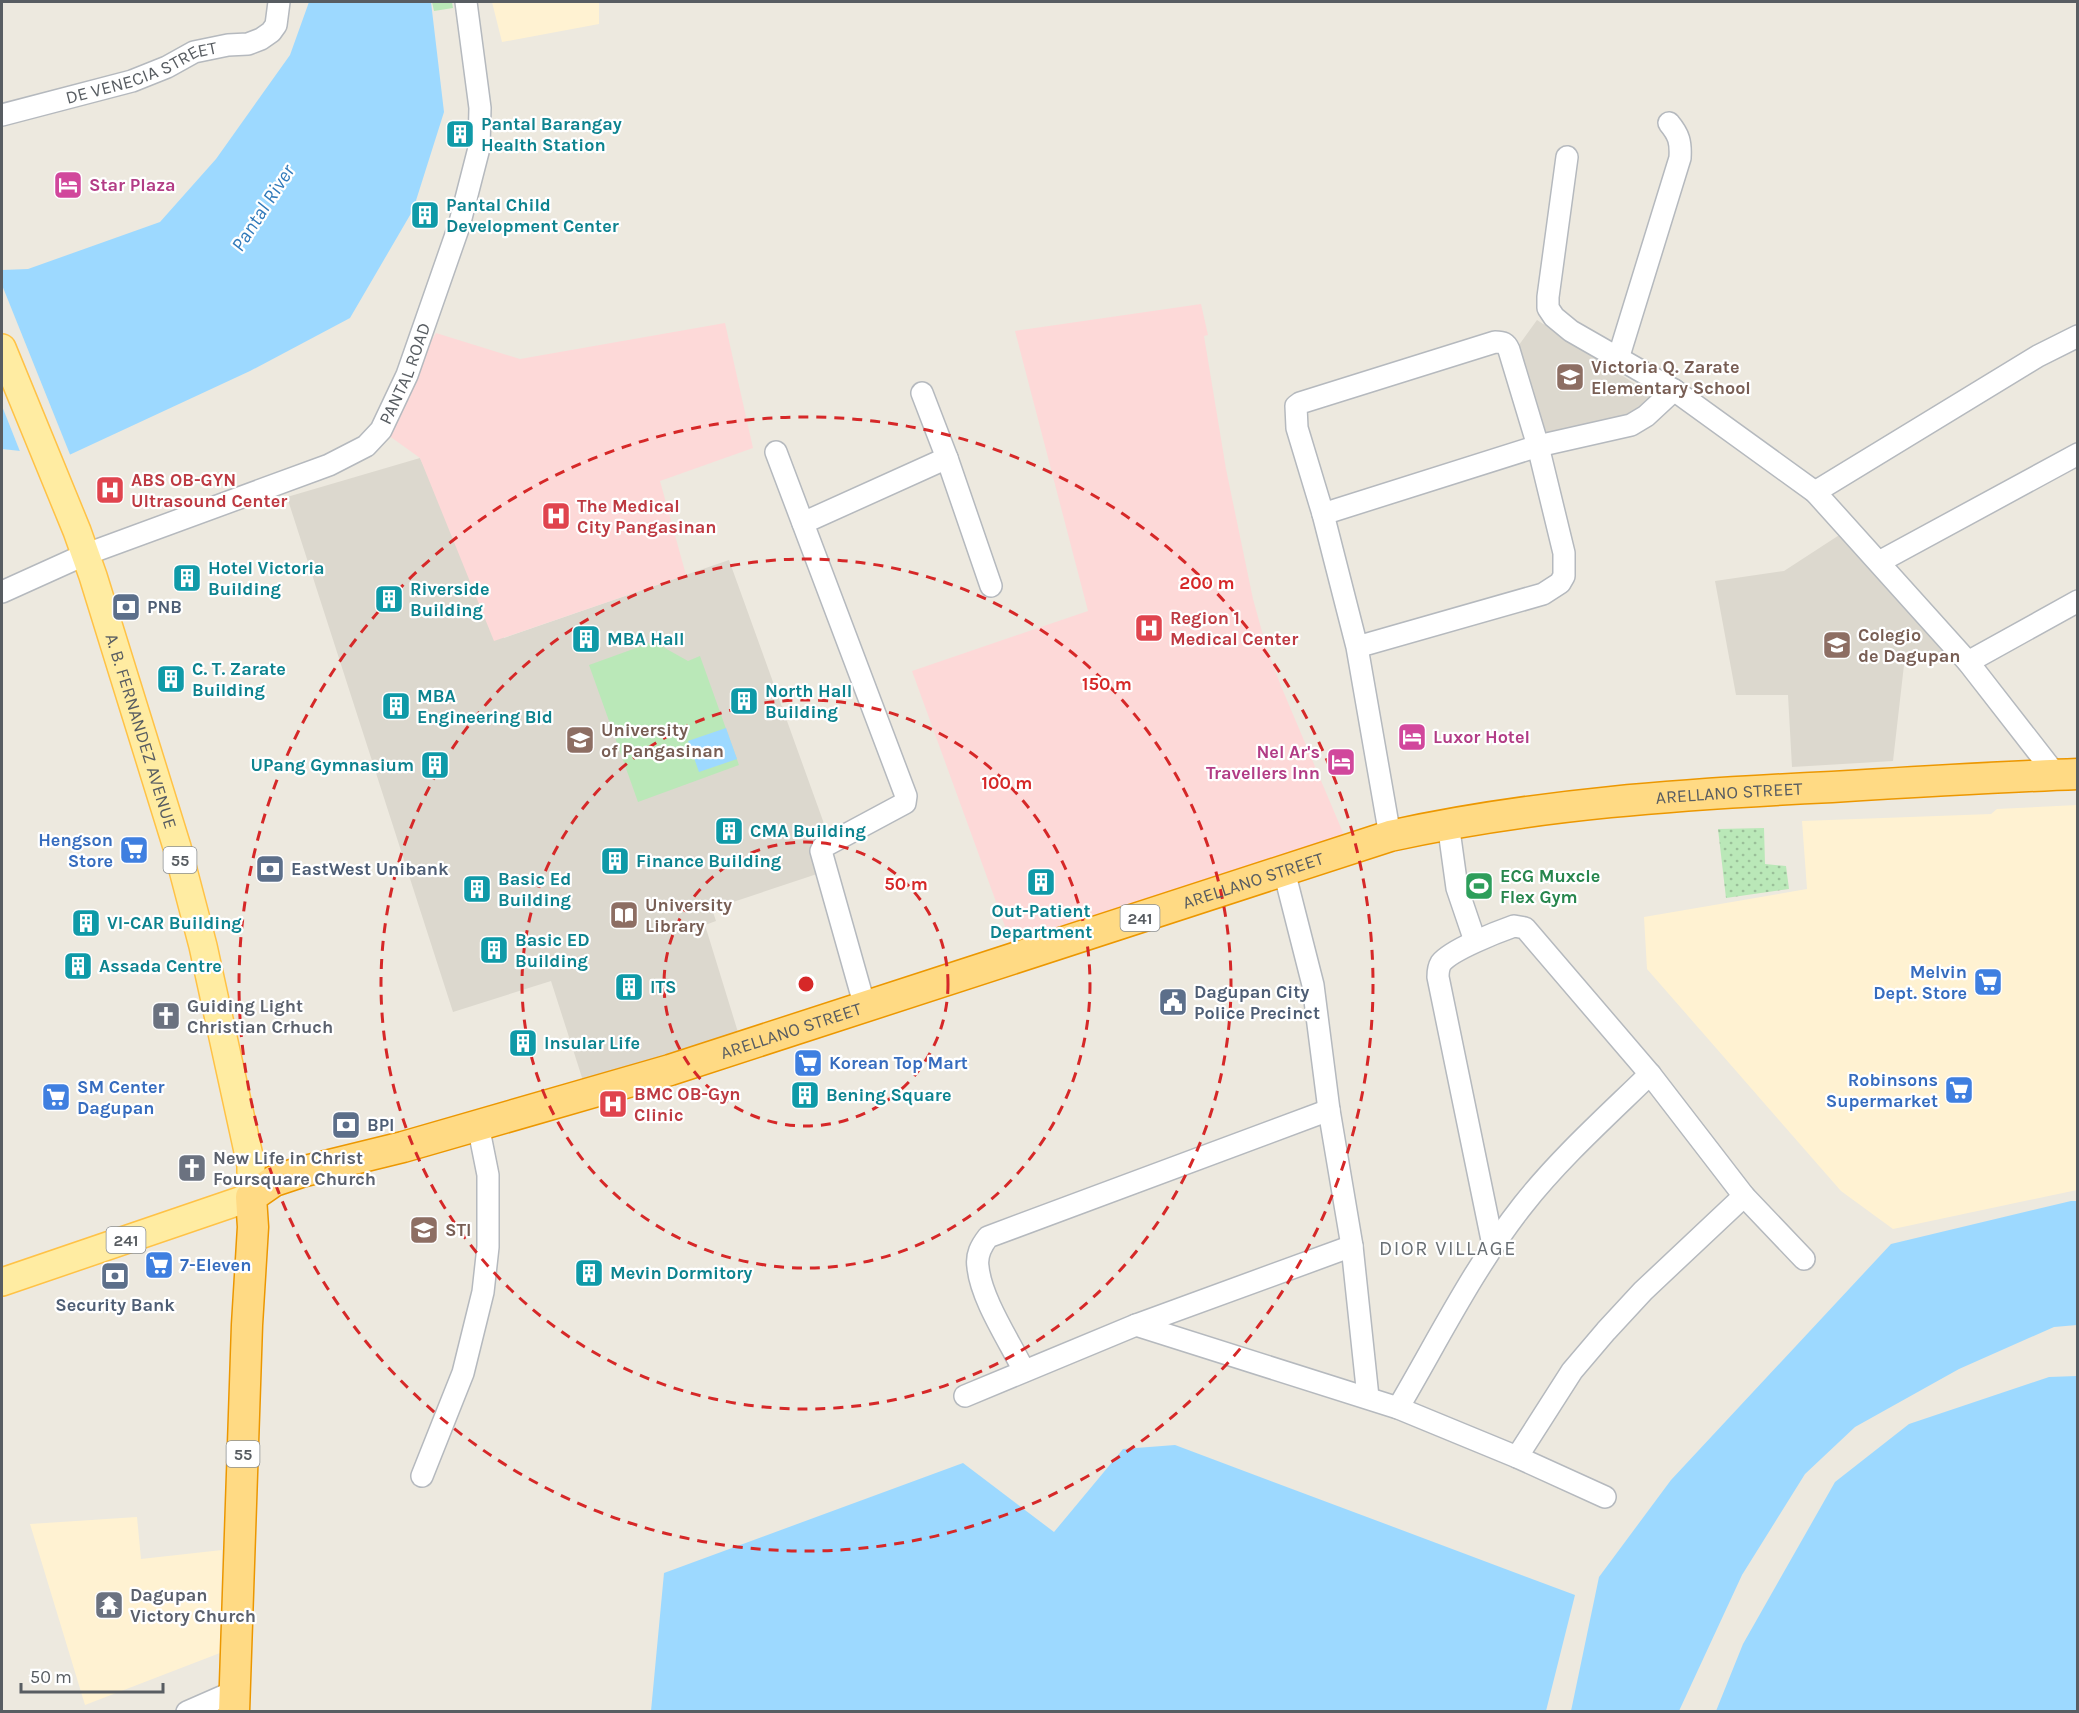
<svg xmlns="http://www.w3.org/2000/svg" width="2079" height="1713" font-family="Karla,sans-serif">
  <style>
    .commercial { fill: #fff2d2 }
    .education { fill: #dcd8ce }
    .medical { fill: #fdd9d8 }
    .grass { fill: url(#grass-dots) }
    .park { fill: #bae8b8 }
    .water { fill: #9dd9ff }
    .pier { fill: #ede9df }
    .lines { fill: none; stroke-linecap: round; stroke-linejoin: round }
    .minor-casing { stroke: #b5b9be; stroke-width: 24 }
    .major-casing { stroke: #ffc246; stroke-width: 30 }
    .highway-casing { stroke: #ec9700; stroke-width: 33 }
    .minor { stroke: #fff; stroke-width: 21 }
    .major { stroke: #ffeca2; stroke-width: 27 }
    .highway { stroke: #ffda84; stroke-width: 30 }
    .ring { fill: none; stroke: #d62828; stroke-width: 3; stroke-dasharray: 10 8 }
    .labels { text-anchor: middle; dominant-baseline: central; stroke-width: 4.5; stroke-linejoin: round; paint-order: stroke }
    .shield { fill: #fff; stroke: #8a8e91; stroke-width: 1.5 }
    .shield-label { font-size: 16px; font-weight: bold; fill: #585d62 }
    .street-label { font-size: 18px; fill: #585d62; stroke: #fff }
    .culture-label { font-size: 18px; font-weight: bold; fill: #0d838f; stroke: #fff; text-anchor: start }
    .hotel-label { font-size: 18px; font-weight: bold; fill: #b23c85; stroke: #fff; text-anchor: start }
    .education-label { font-size: 18px; font-weight: bold; fill: #785e54; stroke: #fff; text-anchor: start }
    .health-label { font-size: 18px; font-weight: bold; fill: #be3a42; stroke: #fff; text-anchor: start }
    .service-label { font-size: 18px; font-weight: bold; fill: #4e5e75; stroke: #fff; text-anchor: start }
    .shop-label { font-size: 18px; font-weight: bold; fill: #366cbe; stroke: #fff; text-anchor: end }
    .leisure-label { font-size: 18px; font-weight: bold; fill: #27864d; stroke: #fff; text-anchor: start }
    .worship-label { font-size: 18px; font-weight: bold; fill: #5b616d; stroke: #fff; text-anchor: start }
    .water-label { font-size: 20px; font-style: italic; fill: #317aba; stroke: #fff }
    .neighbourhood-label { font-size: 20px; letter-spacing: 1.5px; fill: #696f74; stroke: #fff }
    .centre { fill: #d62828; stroke: #fff; stroke-width: 3 }
    .ring-label { font-size: 18px; text-anchor: middle; font-weight: bold; fill: #d62828; stroke: #fff; stroke-width: 4.5; stroke-linejoin: round; paint-order: stroke }
  </style>
  <defs>
    <pattern id="grass-dots" width="8" height="8" patternUnits="userSpaceOnUse" patternTransform="scale(1.5)"><rect width="8" height="8" fill="#bae8b8"/><path d="M2 2h.1M6 6h.1" fill="none" stroke="#9abf99" stroke-width="1.8" stroke-linecap="round"/></pattern>
  </defs>
  <rect width="100%" height="100%" fill="#ede9df"/>
  <path class="commercial" d="M492,2H599V24L502,42Z
    M2077,805V1190L1893,1229L1841,1191L1647,969L1644,917L1807,889L1802,821L1991,814L1997,809Z
    M137,1517L141,1559L222,1550L220,1653L85,1705L30,1524Z"/>
  <path class="education" d="M1537,320L1655,397L1628,433L1539,449L1511,356Z
    M420,458L504,638L729,560L831,843L820,873L712,909L716,921L705,925L741,1042L586,1090L551,981L453,1012L287,497Z
    M1847,530L1952,651L1904,665L1893,761L1792,767L1788,695H1736L1715,581L1784,571Z"/>
  <path class="medical" d="M1201,304L1208,335L1204,336L1226,469L1253,599L1266,646L1281,686L1344,835L1219,878L1011,943L912,671L1088,611L1015,331Z
    M725,323L753,448L660,481L686,575L494,641L420,458L381,430L436,333L520,359Z"/>
  <path class="grass" d="M1764,828L1765,864L1786,866L1789,889L1726,898L1718,829Z"/>
  <path class="park" d="M432,2H452L453,8L434,11Z
    M661,639L663,647L688,661L700,656L739,765L638,802L589,665Z"/>
  <path class="water" d="M309,2H431L444,112L413,210L350,318L250,371L67,456L2,449V270L28,269L160,222L216,159L290,55Z
    M726,728L737,759L699,772L688,741Z
    M2071,1201H2077V1325L2054,1327L1959,1369L1855,1427L1805,1474L1742,1575L1679,1711H1571L1599,1577L1671,1480L1891,1244Z
    M2077,1376V1711H1716L1743,1644L1835,1482L1909,1424L2049,1377Z
    M1175,1445L1575,1595L1546,1711H651L664,1573L963,1463L1054,1532L1123,1449Z"/>
  <path class="pier" d="M2,285L71,457L67,459L21,454L2,406Z"/>
  <g class="lines">
    <g class="minor-casing">
      <g id="minor">
        <path id="s1" d="M2,115L132,81L167,67L194,52L228,45L248,44L261,39L271,32L276,25L279,2"/>
        <path d="M1567,157L1548,297V308L1554,317L1571,331L1674,390L1815,492L1968,662L2056,775"/>
        <path d="M1618,359L1680,158C1681,142 1679,135 1669,123"/>
        <path d="M922,393L947,458L991,586"/>
        <path d="M776,452L906,796L905,803L823,847L821,851L865,1007"/>
        <path d="M1815,492L2038,356L2078,336"/>
        <path d="M1323,514L1538,446L1631,425L1646,416L1674,390"/>
        <path d="M803,523L947,458"/>
        <path d="M1879,562L2078,454"/>
        <path id="s2" d="M2,592L84,555L329,465L366,446L381,430L407,375L459,226L479,148L480,108L466,2"/>
        <path d="M1357,647L1543,594L1560,583L1564,576V553L1538,446L1509,350C1506,343 1503,342 1495,342L1300,403L1296,406L1297,428L1323,514L1357,647L1390,836"/>
        <path d="M1968,662L2078,601"/>
        <path d="M1448,823L1457,888L1475,941"/>
        <path d="M1284,871L1313,985L1329,1110L1352,1246L1368,1397"/>
        <path d="M1493,1245L1438,977C1438,972 1438,968 1441,963C1451,950 1497,932 1514,926L1525,928L1650,1074L1744,1196L1804,1259"/>
        <path d="M1136,1325L1398,1408L1517,1457L1605,1497"/>
        <path d="M1024,1371C1010,1342 981,1299 978,1267C976,1255 981,1246 988,1237L1329,1110"/>
        <path d="M965,1396L1136,1325L1352,1246"/>
        <path d="M1398,1408C1438,1340 1474,1267 1523,1205C1560,1158 1607,1116 1650,1074"/>
        <path d="M1517,1457L1572,1371L1606,1331L1643,1291L1744,1196"/>
        <path d="M422,1476L463,1373L483,1292L488,1247V1175L478,1125"/>
        <path d="M187,1712L235,1691"/>
      </g>
    </g>
    <g class="major-casing">
      <g id="major">
        <path id="s3" d="M2,348L77,531L93,576L177,847L203,946L251,1165V1197L2,1282"/>
      </g>
    </g>
    <g class="highway-casing">
      <g id="highway">
        <path id="s4" d="M234,1712L247,1325L253,1227L251,1197L274,1181L301,1172L403,1147L670,1070L1390,836C1535,804 1684,794 1832,787C1914,782 1996,777 2078,774"/>
      </g>
    </g>
    <use href="#minor" class="minor"/>
    <use href="#major" class="major"/>
    <use href="#highway" class="highway"/>
  </g>
  <g class="ring">
    <circle cx="806" cy="984" r="142"/>
    <circle cx="806" cy="984" r="284"/>
    <circle cx="806" cy="984" r="425"/>
    <circle cx="806" cy="984" r="567"/>
  </g>
  <defs>
    <g id="building-square" transform="scale(1.5)"><rect x="-9" y="-9" width="18" height="18" rx="4" fill="#0f9aa8" stroke="#fff"/><path d="M-4-6H4V6H1V3H-1V6H-4ZM-2.5-4.3h1.7v1.8h-1.7ZM.8-4.3h1.7v1.8H.8ZM-2.5-1h1.7V.8h-1.7ZM.8-1h1.7V.8H.8Z" fill="#fff"/></g>
    <g id="hotel-square" transform="scale(1.5)"><rect x="-9" y="-9" width="18" height="18" rx="4" fill="#d1479c" stroke="#fff"/><path d="M-6-4.5h1.5V1H6V5H4.5V3h-9V5H-6ZM-4 0a1.8 1.8 0 1 1 3.6 0ZM.5 0V-2.5h3Q6-2.5 6 0Z" fill="#fff"/></g>
    <g id="school-square" transform="scale(1.5)"><rect x="-9" y="-9" width="18" height="18" rx="4" fill="#8d6e63" stroke="#fff"/><path d="M0-5L7-2L0 1L-7-2ZM-4 1L0 2.5L4 1V4Q0 6-4 4Z" fill="#fff"/></g>
    <g id="hospital-square" transform="scale(1.5)"><rect x="-9" y="-9" width="18" height="18" rx="4" fill="#e0444e" stroke="#fff"/><path d="M-5-5h3v3.5h4V-5h3V5h-3V1.5h-4V5h-3Z" fill="#fff"/></g>
    <g id="bank-square" transform="scale(1.5)"><rect x="-9" y="-9" width="18" height="18" rx="4" fill="#5c6f8a" stroke="#fff"/><path d="M-6-4H6V4H-6ZM0-2.3a2.3 2.3 0 1 0 0 4.6a2.3 2.3 0 1 0 0-4.6Z" fill="#fff"/></g>
    <g id="university-square" transform="scale(1.5)"><rect x="-9" y="-9" width="18" height="18" rx="4" fill="#8d6e63" stroke="#fff"/><path d="M0-5L7-2L0 1L-7-2ZM-4 1L0 2.5L4 1V4Q0 6-4 4Z" fill="#fff"/></g>
    <g id="supermarket-square" transform="scale(1.5)"><rect x="-9" y="-9" width="18" height="18" rx="4" fill="#3f7fe0" stroke="#fff"/><path d="M-6-5.5h2.5l.6 2H6L4.5 2H-2.5L-4.4-4H-6ZM-1.5 3.2a1.3 1.3 0 1 0 .1 0ZM3 3.2a1.3 1.3 0 1 0 .1 0Z" fill="#fff"/></g>
    <g id="stadium-square" transform="scale(1.5)"><rect x="-9" y="-9" width="18" height="18" rx="4" fill="#2e9e5b" stroke="#fff"/><path d="M0-5a6.5 5 0 1 0 0 10a6.5 5 0 1 0 0-10ZM-3.5-1.8h7v3.6h-7Z" fill="#fff"/></g>
    <g id="library-square" transform="scale(1.5)"><rect x="-9" y="-9" width="18" height="18" rx="4" fill="#8d6e63" stroke="#fff"/><path d="M-6-4Q-3-5.5-.7-3.5V5Q-3 3-6 4ZM6-4Q3-5.5 .7-3.5V5Q3 3 6 4Z" fill="#fff"/></g>
    <g id="civic-square" transform="scale(1.5)"><rect x="-9" y="-9" width="18" height="18" rx="4" fill="#5c6f8a" stroke="#fff"/><path d="M-.6-6.5H3V-4.5H.6V-3L4-1V1h2V6H-6V1h2V-1L-.6-3ZM-1.2 2.5V6h2.4V2.5Z" fill="#fff"/></g>
    <g id="church-square" transform="scale(1.5)"><rect x="-9" y="-9" width="18" height="18" rx="4" fill="#6b7280" stroke="#fff"/><path d="M-1.2-6h2.4v3.5h3.3v2.4h-3.3V6h-2.4V-.1h-3.3v-2.4h3.3Z" fill="#fff"/></g>
    <g id="temple-square" transform="scale(1.5)"><rect x="-9" y="-9" width="18" height="18" rx="4" fill="#6b7280" stroke="#fff"/><path d="M0-6L5-2H3V0L6.5 2.5H4V6H1.5V3h-3V6H-4V2.5H-6.5L-3 0V-2H-5Z" fill="#fff"/></g>
  </defs>
  <g fill-rule="evenodd">
    <use href="#building-square" x="460" y="134"/>
    <use href="#hotel-square" x="68" y="185"/>
    <use href="#building-square" x="425" y="215"/>
    <use href="#school-square" x="1570" y="377"/>
    <use href="#hospital-square" x="110" y="490"/>
    <use href="#hospital-square" x="556" y="516"/>
    <use href="#building-square" x="187" y="578"/>
    <use href="#building-square" x="389" y="599"/>
    <use href="#bank-square" x="126" y="607"/>
    <use href="#hospital-square" x="1149" y="628"/>
    <use href="#building-square" x="586" y="639"/>
    <use href="#university-square" x="1837" y="645"/>
    <use href="#building-square" x="171" y="679"/>
    <use href="#building-square" x="744" y="701"/>
    <use href="#building-square" x="396" y="706"/>
    <use href="#hotel-square" x="1412" y="737"/>
    <use href="#university-square" x="580" y="740"/>
    <use href="#hotel-square" x="1341" y="762"/>
    <use href="#building-square" x="435" y="765"/>
    <use href="#building-square" x="729" y="831"/>
    <use href="#supermarket-square" x="134" y="850"/>
    <use href="#building-square" x="615" y="861"/>
    <use href="#bank-square" x="270" y="869"/>
    <use href="#building-square" x="1041" y="882"/>
    <use href="#stadium-square" x="1479" y="886"/>
    <use href="#building-square" x="477" y="889"/>
    <use href="#library-square" x="624" y="915"/>
    <use href="#building-square" x="86" y="923"/>
    <use href="#building-square" x="494" y="950"/>
    <use href="#building-square" x="78" y="966"/>
    <use href="#supermarket-square" x="1988" y="982"/>
    <use href="#building-square" x="629" y="987"/>
    <use href="#civic-square" x="1173" y="1002"/>
    <use href="#church-square" x="166" y="1016"/>
    <use href="#building-square" x="523" y="1043"/>
    <use href="#supermarket-square" x="808" y="1063"/>
    <use href="#supermarket-square" x="1959" y="1090"/>
    <use href="#building-square" x="805" y="1095"/>
    <use href="#supermarket-square" x="56" y="1097"/>
    <use href="#hospital-square" x="613" y="1104"/>
    <use href="#bank-square" x="346" y="1125"/>
    <use href="#church-square" x="192" y="1168"/>
    <use href="#university-square" x="424" y="1230"/>
    <use href="#supermarket-square" x="159" y="1265"/>
    <use href="#building-square" x="589" y="1273"/>
    <use href="#bank-square" x="115" y="1276"/>
    <use href="#temple-square" x="109" y="1605"/>
  </g>
  <g class="labels">
    <g class="shield">
      <rect x="163.5" y="847" width="33" height="26" rx="4.5"/>
      <rect x="1120.5" y="905" width="39" height="26" rx="4.5"/>
      <rect x="106.5" y="1227" width="39" height="26" rx="4.5"/>
      <rect x="226.5" y="1441" width="33" height="26" rx="4.5"/>
    </g>
    <g class="shield-label">
      <text x="180" y="860">55</text>
      <text x="1140" y="918">241</text>
      <text x="126" y="1240">241</text>
      <text x="243" y="1454">55</text>
    </g>
    <g class="street-label">
      <text stroke="none"><textPath href="#s1" startOffset="146">DE VENECIA STREET</textPath></text>
      <text stroke="none"><textPath href="#s2" startOffset="476">PANTAL ROAD</textPath></text>
      <text stroke="none"><textPath href="#s3" startOffset="408">A. B. FERNANDEZ AVENUE</textPath></text>
      <text stroke="none"><textPath href="#s4" startOffset="2054">ARELLANO STREET</textPath></text>
      <text stroke="none"><textPath href="#s4" startOffset="1568">ARELLANO STREET</textPath></text>
      <text stroke="none"><textPath href="#s4" startOffset="1082">ARELLANO STREET</textPath></text>
    </g>
    <g class="culture-label">
      <text x="481" y="124">Pantal Barangay<tspan x="481" dy="21">Health Station</tspan></text>
      <text x="446" y="205">Pantal Child<tspan x="446" dy="21">Development Center</tspan></text>
      <text x="208" y="568">Hotel Victoria<tspan x="208" dy="21">Building</tspan></text>
      <text x="410" y="589">Riverside<tspan x="410" dy="21">Building</tspan></text>
      <text x="607" y="639">MBA Hall</text>
      <text x="192" y="669">C. T. Zarate<tspan x="192" dy="21">Building</tspan></text>
      <text x="765" y="691">North Hall<tspan x="765" dy="21">Building</tspan></text>
      <text x="417" y="696">MBA<tspan x="417" dy="21">Engineering Bld</tspan></text>
      <text x="414" y="765" text-anchor="end">UPang Gymnasium</text>
      <text x="750" y="831">CMA Building</text>
      <text x="636" y="861">Finance Building</text>
      <text x="498" y="879">Basic Ed<tspan x="498" dy="21">Building</tspan></text>
      <text x="1041" y="911" text-anchor="middle">Out-Patient<tspan x="1041" dy="21">Department</tspan></text>
      <text x="107" y="923">VI-CAR Building</text>
      <text x="515" y="940">Basic ED<tspan x="515" dy="21">Building</tspan></text>
      <text x="99" y="966">Assada Centre</text>
      <text x="650" y="987">ITS</text>
      <text x="544" y="1043">Insular Life</text>
      <text x="826" y="1095">Bening Square</text>
      <text x="610" y="1273">Mevin Dormitory</text>
    </g>
    <g class="hotel-label">
      <text x="89" y="185">Star Plaza</text>
      <text x="1433" y="737">Luxor Hotel</text>
      <text x="1320" y="752" text-anchor="end">Nel Ar's<tspan x="1320" dy="21">Travellers Inn</tspan></text>
    </g>
    <g class="education-label">
      <text x="1591" y="367">Victoria Q. Zarate<tspan x="1591" dy="21">Elementary School</tspan></text>
      <text x="1858" y="635">Colegio<tspan x="1858" dy="21">de Dagupan</tspan></text>
      <text x="601" y="730">University<tspan x="601" dy="21">of Pangasinan</tspan></text>
      <text x="645" y="905">University<tspan x="645" dy="21">Library</tspan></text>
      <text x="445" y="1230">STI</text>
    </g>
    <g class="health-label">
      <text x="131" y="480">ABS OB-GYN<tspan x="131" dy="21">Ultrasound Center</tspan></text>
      <text x="577" y="506">The Medical<tspan x="577" dy="21">City Pangasinan</tspan></text>
      <text x="1170" y="618">Region 1<tspan x="1170" dy="21">Medical Center</tspan></text>
      <text x="634" y="1094">BMC OB-Gyn<tspan x="634" dy="21">Clinic</tspan></text>
    </g>
    <g class="service-label">
      <text x="147" y="607">PNB</text>
      <text x="291" y="869">EastWest Unibank</text>
      <text x="1194" y="992">Dagupan City<tspan x="1194" dy="21">Police Precinct</tspan></text>
      <text x="367" y="1125">BPI</text>
      <text x="115" y="1305" text-anchor="middle">Security Bank</text>
    </g>
    <g class="shop-label">
      <text x="113" y="840">Hengson<tspan x="113" dy="21">Store</tspan></text>
      <text x="1967" y="972">Melvin<tspan x="1967" dy="21">Dept. Store</tspan></text>
      <text x="829" y="1063" text-anchor="start">Korean Top Mart</text>
      <text x="1938" y="1080">Robinsons<tspan x="1938" dy="21">Supermarket</tspan></text>
      <text x="77" y="1087" text-anchor="start">SM Center<tspan x="77" dy="21">Dagupan</tspan></text>
      <text x="180" y="1265" text-anchor="start">7-Eleven</text>
    </g>
    <g class="leisure-label">
      <text x="1500" y="876">ECG Muxcle<tspan x="1500" dy="21">Flex Gym</tspan></text>
    </g>
    <g class="worship-label">
      <text x="187" y="1006">Guiding Light<tspan x="187" dy="21">Christian Crhuch</tspan></text>
      <text x="213" y="1158">New Life in Christ<tspan x="213" dy="21">Foursquare Church</tspan></text>
      <text x="130" y="1595">Dagupan<tspan x="130" dy="21">Victory Church</tspan></text>
    </g>
    <g class="water-label">
      <text transform="translate(263 208) rotate(-57)">Pantal River</text>
    </g>
    <g class="neighbourhood-label">
      <text x="1448" y="1248">DIOR VILLAGE</text>
    </g>
  </g>
  <circle cx="806" cy="984" r="9" class="centre"/>
  <g class="ring-label">
    <text x="1207" y="589">200 m</text>
    <text x="1107" y="690">150 m</text>
    <text x="1007" y="789">100 m</text>
    <text x="906" y="890">50 m</text>
  </g>
  <rect width="2079" height="1713" fill="none" stroke="#585d62" stroke-width="6"/>
  <path d="M21 1683v9h142v-9" fill="none" stroke="#585d62" stroke-width="3"/>
  <text x="30" y="1683" font-size="18" fill="#585d62" stroke="#ffffff" stroke-width="4.5" paint-order="stroke">50 m</text>
</svg>
